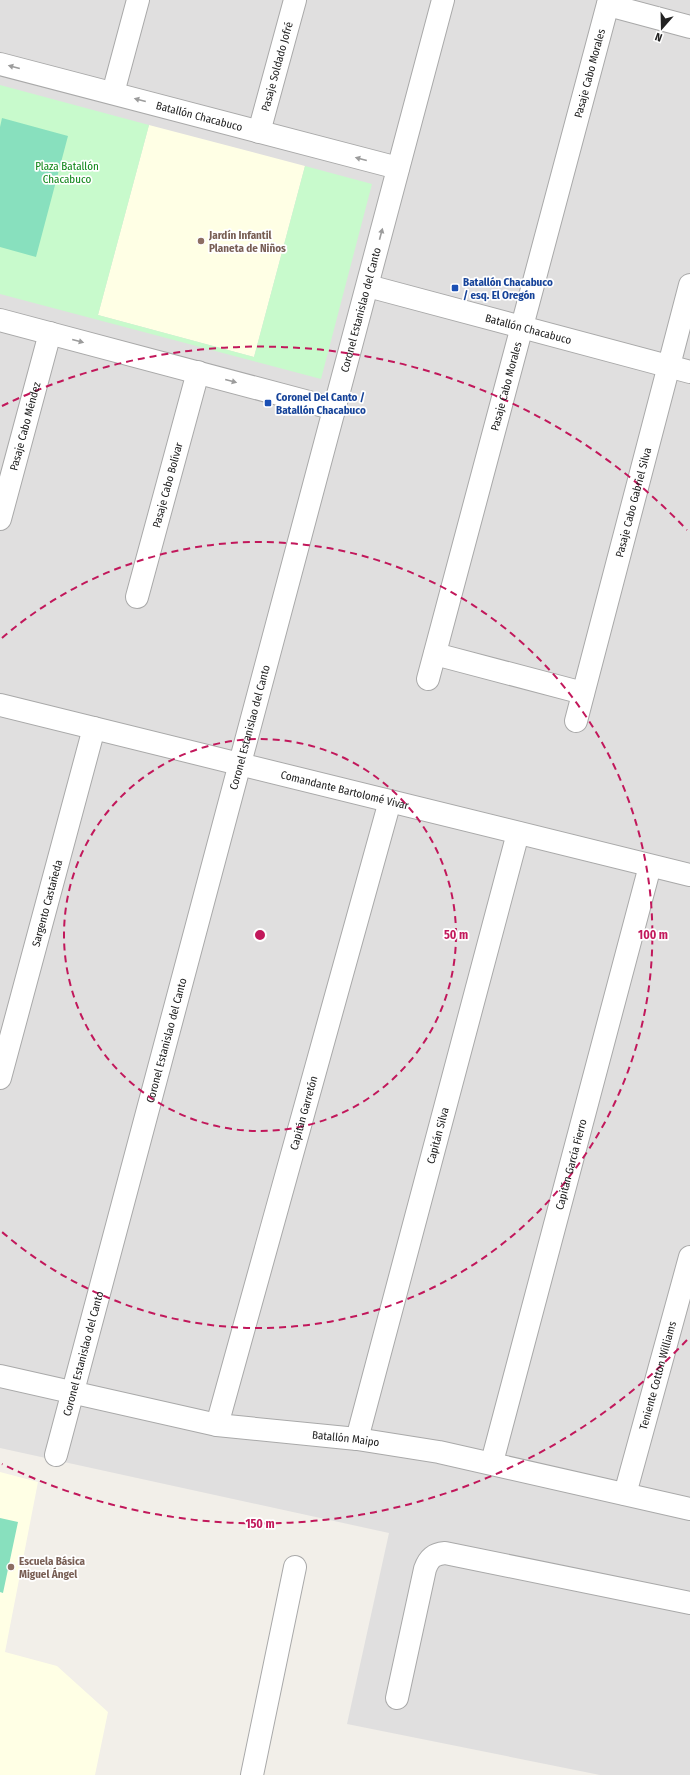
<svg xmlns="http://www.w3.org/2000/svg" width="690" height="1775" font-family="'Fira Sans Condensed',sans-serif">
  <style>
    .residential { fill: #e0dfdf }
    .education { fill: #ffffe5 }
    .park { fill: #c8facc }
    .pitch { fill: #88e0be }
    .lines { fill: none; stroke-linecap: round; stroke-linejoin: round }
    .minor-casing { stroke: #a9a9a9; stroke-width: 24 }
    .minor { stroke: #fff; stroke-width: 22 }
    .oneway { fill: #9c9c9c }
    .ring { fill: none; stroke: #c2185b; stroke-width: 2; stroke-dasharray: 7 5 }
    .education-dot { fill: #8d6e63; stroke: #fff; stroke-width: 1.5 }
    .transit-dot { fill: #1a4fb4; stroke: #fff; stroke-width: 1.5 }
    .labels { text-anchor: middle; dominant-baseline: central; stroke-width: 3.5; stroke-linejoin: round; paint-order: stroke }
    .street-label { font-size: 11px; fill: #222; stroke: #fff }
    .park-label { font-size: 11px; fill: #0c8416; stroke: #fff }
    .education-label { font-size: 11px; font-weight: bold; fill: #785e54; stroke: #fff; text-anchor: start }
    .transit-label { font-size: 11px; font-weight: bold; fill: #164399; stroke: #fff; text-anchor: start }
    .centre { fill: #c2185b; stroke: #fff; stroke-width: 2 }
    .ring-label { font-size: 12px; text-anchor: middle; font-weight: bold; fill: #c2185b; stroke: #fff; stroke-width: 3.5; stroke-linejoin: round; paint-order: stroke }
  </style>
  <rect width="100%" height="100%" fill="#f2efe9"/>
  <path class="residential" d="M0,0H690V1775H600L347,1724L389,1533L0,1448Z"/>
  <path class="education" d="M149,125L305,166L254,357L98,315Z
    M0,1472L38,1482L5,1652L57,1666L108,1712L95,1775H0Z"/>
  <path class="park" d="M0,85L149,125L98,315L254,357L305,166L372,184L321,379L0,294Z"/>
  <path class="pitch" d="M2,118L68,136L36,257L0,247V127Z
    M0,1518L18,1522L3,1593L0,1592Z"/>
  <g class="lines">
    <g class="minor-casing">
      <g id="minor">
        <path d="M608,5L690,27"/>
        <path id="s1" d="M0,64L398,168"/>
        <path d="M113,93L138,0"/>
        <path id="s2" d="M259,132L295,0"/>
        <path id="s3" d="M368,286L690,372"/>
        <path d="M0,320L335,409"/>
        <path id="s4" d="M0,519L50,333"/>
        <path id="s5" d="M137,597L198,372"/>
        <path d="M435,654L583,693"/>
        <path id="s6" d="M428,679L609,0"/>
        <path id="s7" d="M0,705L690,875"/>
        <path id="s8" d="M576,721L690,285"/>
        <path id="s9" d="M0,1078L94,728"/>
        <path id="s10" d="M0,1376L217,1425L357,1439L439,1452L690,1509"/>
        <path id="s11" d="M217,1425L390,801"/>
        <path id="s12" d="M357,1439L518,833"/>
        <path id="s13" d="M56,1455L443,0"/>
        <path id="s14" d="M492,1462L650,866"/>
        <path id="s15" d="M625,1494L690,1257"/>
        <path d="M397,1698L425,1569C429,1558 434,1554 445,1553L690,1603"/>
        <path d="M252,1775L295,1567"/>
      </g>
    </g>
    <use href="#minor" class="minor"/>
  </g>
  <defs><path id="oneway-solid" d="M-6-.8H1V-3.2L6.5 0L1 3.2V.8H-6Z"/></defs>
  <g class="oneway">
    <use href="#oneway-solid" transform="translate(14 67) rotate(-165)"/>
    <use href="#oneway-solid" transform="translate(140 100) rotate(-165)"/>
    <use href="#oneway-solid" transform="translate(361 159) rotate(-165)"/>
    <use href="#oneway-solid" transform="translate(381 234) rotate(-75)"/>
    <use href="#oneway-solid" transform="translate(78 341) rotate(15)"/>
    <use href="#oneway-solid" transform="translate(231 381) rotate(15)"/>
  </g>
  <g class="ring">
    <circle cx="260" cy="935" r="196"/>
    <path d="M2 638A393 393 0 1 1 2 1232"/>
    <path d="M687 1340A589 589 0 0 1 2 1464M2 406A589 589 0 0 1 687 530"/>
  </g>
  <g class="education-dot">
    <circle cx="201" cy="241" r="4"/>
    <circle cx="11" cy="1567" r="4"/>
  </g>
  <g class="transit-dot">
    <rect x="451" y="284" width="8" height="8" rx="2"/>
    <rect x="264" y="399" width="8" height="8" rx="2"/>
  </g>
  <g class="labels">
    <g class="street-label">
      <text stroke="none"><textPath href="#s2" startOffset="68">Pasaje Soldado Jofré</textPath></text>
      <text stroke="none"><textPath href="#s6" startOffset="627">Pasaje Cabo Morales</textPath></text>
      <text stroke="none"><textPath href="#s1" startOffset="206">Batallón Chacabuco</textPath></text>
      <text stroke="none"><textPath href="#s13" startOffset="1185">Coronel Estanislao del Canto</textPath></text>
      <text stroke="none"><textPath href="#s3" startOffset="166">Batallón Chacabuco</textPath></text>
      <text stroke="none"><textPath href="#s6" startOffset="303">Pasaje Cabo Morales</textPath></text>
      <text stroke="none"><textPath href="#s4" startOffset="96">Pasaje Cabo Méndez</textPath></text>
      <text stroke="none"><textPath href="#s5" startOffset="116">Pasaje Cabo Bolívar</textPath></text>
      <text stroke="none"><textPath href="#s8" startOffset="226">Pasaje Cabo Gabriel Silva</textPath></text>
      <text stroke="none"><textPath href="#s13" startOffset="753">Coronel Estanislao del Canto</textPath></text>
      <text stroke="none"><textPath href="#s7" startOffset="355">Comandante Bartolomé Vivar</textPath></text>
      <text stroke="none"><textPath href="#s9" startOffset="181">Sargento Castañeda</textPath></text>
      <text stroke="none"><textPath href="#s13" startOffset="429">Coronel Estanislao del Canto</textPath></text>
      <text stroke="none"><textPath href="#s11" startOffset="324">Capitán Garretón</textPath></text>
      <text stroke="none"><textPath href="#s12" startOffset="314">Capitán Silva</textPath></text>
      <text stroke="none"><textPath href="#s14" startOffset="308">Capitán García Fierro</textPath></text>
      <text stroke="none"><textPath href="#s13" startOffset="105">Coronel Estanislao del Canto</textPath></text>
      <text stroke="none"><textPath href="#s15" startOffset="123">Teniente Cotton Williams</textPath></text>
      <text stroke="none"><textPath href="#s10" startOffset="352">Batallón Maipo</textPath></text>
    </g>
    <g class="park-label">
      <text x="67" y="166">Plaza Batallón<tspan x="67" dy="13">Chacabuco</tspan></text>
    </g>
    <g class="education-label">
      <text x="209" y="235">Jardín Infantil<tspan x="209" dy="13">Planeta de Niños</tspan></text>
      <text x="19" y="1561">Escuela Básica<tspan x="19" dy="13">Miguel Ángel</tspan></text>
    </g>
    <g class="transit-label">
      <text x="463" y="282">Batallón Chacabuco<tspan x="463" dy="13">/ esq. El Oregón</tspan></text>
      <text x="276" y="397">Coronel Del Canto /<tspan x="276" dy="13">Batallón Chacabuco</tspan></text>
    </g>
  </g>
  <circle cx="260" cy="935" r="6" class="centre"/>
  <g class="ring-label">
    <text x="456" y="939">50 m</text>
    <text x="653" y="939">100 m</text>
    <text x="260" y="1528">150 m</text>
  </g>
  <g transform="translate(662 28) rotate(200)" stroke="#ffffff" stroke-width="3" paint-order="stroke">
  <path d="M0-3L7 15L0 10L-7 15Z" fill="#222222"/>
  <text y="-6" font-size="11" font-weight="bold" text-anchor="middle" fill="#222222">N</text>
  </g>
</svg>
